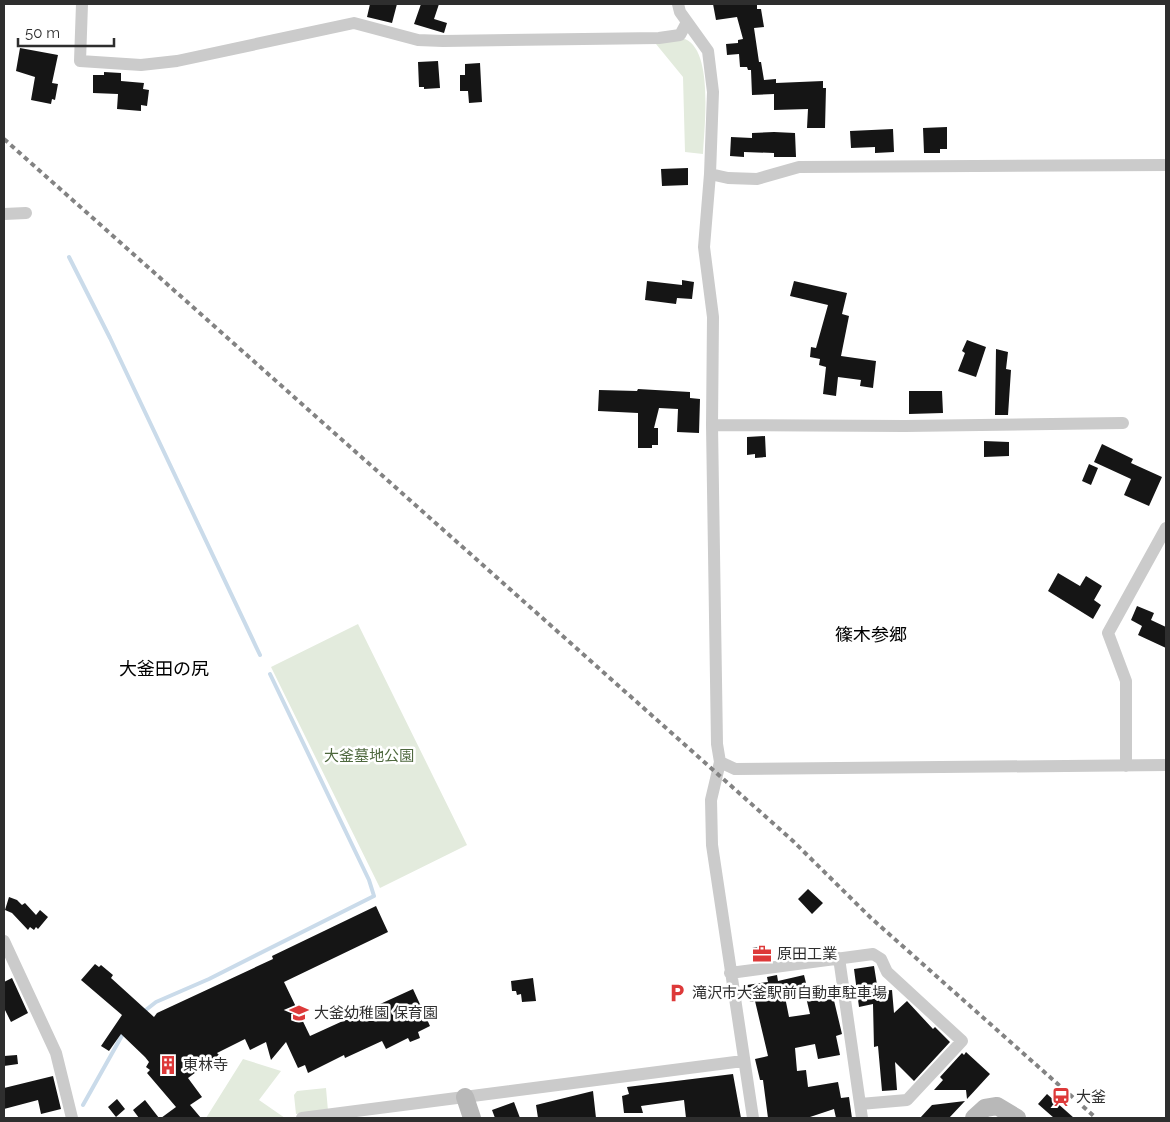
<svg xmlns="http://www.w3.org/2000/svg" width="1170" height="1122" font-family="Raleway,'Noto Sans JP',sans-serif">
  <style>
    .green { fill: #e3ebdd }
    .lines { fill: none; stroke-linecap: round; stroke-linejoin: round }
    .stream { stroke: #cadbea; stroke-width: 4 }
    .building { fill: #151515; fill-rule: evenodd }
    .street { stroke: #cbcbcb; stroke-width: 12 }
    .secondary { stroke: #b8b8b8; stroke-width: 18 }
    .rail { stroke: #838383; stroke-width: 4; stroke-dasharray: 5 4; stroke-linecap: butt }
    .labels { text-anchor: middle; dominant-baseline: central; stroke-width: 5; stroke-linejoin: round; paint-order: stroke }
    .park-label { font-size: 15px; fill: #4e683e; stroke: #fff }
    .poi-label { font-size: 15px; fill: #2e2e2e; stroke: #fff; text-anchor: start }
    .quarter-label { font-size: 18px; fill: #000; stroke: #fff }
  </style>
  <rect width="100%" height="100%" fill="#fff"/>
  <path class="green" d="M685,39C714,51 704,128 703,154L685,152L683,77L656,44Z
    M358,624L467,845L380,888L271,667Z
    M243,1059L281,1071L259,1100L285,1118H206Z
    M326,1088L328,1111L296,1114L294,1095L297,1091Z"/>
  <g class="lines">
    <path class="stream" d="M69,257L110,338L260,655
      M142,1013L156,1002L209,979L374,896L369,880L270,674
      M83,1105L124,1032"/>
  </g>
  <path class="building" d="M370,4H397L392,23L367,17Z
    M421,4H439L434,19L447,23L444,33L414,24Z
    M713,4H757V9H761L764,27L754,28L759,62H761L764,80L776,79V83L823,81V88H826L825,128H807L808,109L774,110V94L752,95L751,70H748L747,67H740L739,54L727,55L726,44L738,43V40L743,39L737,17L716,20Z
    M20,48L58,55L52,83L58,84L55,100L52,99L51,104L31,100L35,77L16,71Z
    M438,61L440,88L424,89V87H419L418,62Z
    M480,63L482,102L469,103L468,91H460V75H465V64Z
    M104,72L121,73V81L144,83L143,89L149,90L147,106L141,105V111L117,109L118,94L93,93V75H104Z
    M947,127V149H940V153H924L923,128Z
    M893,129L894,152L875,153V147L851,148L850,131Z
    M774,132L795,133L796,157H774V153L744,152V157L730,156L731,137L752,138V133Z
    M688,168V185L662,186L661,169Z
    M682,280L694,282L692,299L677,298L676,304L645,300L647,281L682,285Z
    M794,281L847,293L842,314L849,316L841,356L876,361L873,388L860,386L861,380L838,377L836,396L823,394L826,367L819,365L820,359L810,357L811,347L816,348L828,305L790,296Z
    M967,340L986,347L976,377L958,371L965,353L962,351Z
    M996,349L1008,352L1006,369L1011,370L1008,415H995Z
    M638,389L690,392V398L700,399L699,433L677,432L678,409L659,408L654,428H658V445H652V448H638V413L598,411L599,390L637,391Z
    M909,391H942L943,413L909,414Z
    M765,436L766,457L755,458V454L747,455V437Z
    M984,441L1009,442V456L984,457Z
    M1102,444L1133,459L1131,463L1162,477L1149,506L1124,495L1131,479L1094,462Z
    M1089,464L1098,468L1091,485L1082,481Z
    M1058,573L1080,586L1086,576L1102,586L1094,600L1101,605L1093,619L1048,591Z
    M1137,606L1154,613L1151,620L1166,627V648L1138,635L1142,626L1131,620Z
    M808,889L823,903L812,914L798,899Z
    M9,897L17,900L22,905L25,903L36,915L40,910L48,917L38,929L36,927L34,930L30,927L28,930L12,913L5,910Z
    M376,906L388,932L284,982L310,1036L413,989L430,1026L418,1032L420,1038L410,1042L408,1038L386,1049L382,1041L345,1058L344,1055L308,1073L305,1065L298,1068L286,1042L271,1060L266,1042L250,1050L245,1039L217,1053L219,1055L188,1078L202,1097L190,1105L201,1118H161L176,1107L147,1073L150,1070L146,1067L149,1062L145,1057L121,1034L109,1051L101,1046L122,1015L81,980L95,964L99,967L101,965L113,975L111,978L154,1017L157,1013L273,959L272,956Z
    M766,946L767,959L754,961L752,948Z
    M874,966L878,991L892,990L894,1013L907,1001L933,1029L935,1027L950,1042L914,1081L895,1062L897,1090L882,1091L878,1046L874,1047L873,1004L859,1007L854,969Z
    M777,975L778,981L804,975L808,991L831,988L842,1034L836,1036L840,1055L818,1059L815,1044L795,1048L797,1071L806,1070L808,1087L838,1082L841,1098L849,1097L852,1118H836L834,1109L810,1117L768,1118L763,1080H760L755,1059L768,1056L755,1001L750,1002L747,985L768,982L767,977ZM805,993L810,1014L789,1017L785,997Z
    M12,978L28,1013L11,1022L4,1008V982Z
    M533,978L536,1001L522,1002L521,994L517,995L516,991H512L511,981Z
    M966,1052L990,1074L967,1099L966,1090H934L943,1080L940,1077L962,1053L964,1055Z
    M17,1055L18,1064L4,1066V1056Z
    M733,1074L741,1118H686L684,1100L641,1106L643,1113H624L622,1096L629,1094L627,1087Z
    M53,1076L61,1109L41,1114L38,1100L4,1109V1088Z
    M593,1091L596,1118H538L536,1105Z
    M1047,1094L1074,1118H1054L1038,1104Z
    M117,1099L125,1109L116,1117L108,1107Z
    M145,1100L159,1118H139L133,1110Z
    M965,1101L949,1118H920L932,1105Z
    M514,1102L520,1118H495L492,1110Z"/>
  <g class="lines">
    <path class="street" d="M82,4L80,61L141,65L177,61L354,23L418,40L443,41L659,38L680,35L687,22
      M678,4L680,12L708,51L713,92L710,174L704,247L713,317L712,425L717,744L720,762L711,800L712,845L753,1118
      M710,174L728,178L757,179L799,167L1166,165
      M4,214L26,213
      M712,425L905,426L1123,423
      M720,762L735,769L1166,765
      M1126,766V681L1108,633L1166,528
      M4,941L56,1053L72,1118
      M839,958L862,1118
      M730,973L873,954L881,959L887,972L962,1041L907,1100L860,1104
      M302,1118L743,1061"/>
    <path class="secondary" d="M465,1097L472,1118
      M974,1118L985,1108L997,1106L1017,1118"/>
    <path class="rail" d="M4,139L793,841L871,918L1096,1118"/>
  </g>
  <defs>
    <g id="office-bare" transform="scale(1.5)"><path d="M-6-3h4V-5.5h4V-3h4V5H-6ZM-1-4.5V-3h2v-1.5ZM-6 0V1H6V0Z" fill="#dd3939" stroke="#fff" stroke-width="2.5" paint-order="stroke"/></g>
    <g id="parking-bare" transform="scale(1.5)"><path d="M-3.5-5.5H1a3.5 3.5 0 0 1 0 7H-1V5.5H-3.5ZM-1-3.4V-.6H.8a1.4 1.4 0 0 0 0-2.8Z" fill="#dd3939" stroke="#fff" stroke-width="2.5" paint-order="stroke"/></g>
    <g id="school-bare" transform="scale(1.5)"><path d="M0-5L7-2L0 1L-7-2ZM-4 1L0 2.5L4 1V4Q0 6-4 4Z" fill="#dd3939" stroke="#fff" stroke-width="2.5" paint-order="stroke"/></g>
    <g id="building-bare" transform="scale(1.5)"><path d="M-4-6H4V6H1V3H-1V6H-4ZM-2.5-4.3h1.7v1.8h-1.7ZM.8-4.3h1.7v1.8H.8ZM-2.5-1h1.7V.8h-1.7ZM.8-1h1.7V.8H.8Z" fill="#dd3939" stroke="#fff" stroke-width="2.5" paint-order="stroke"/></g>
    <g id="station-bare" transform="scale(1.5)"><path d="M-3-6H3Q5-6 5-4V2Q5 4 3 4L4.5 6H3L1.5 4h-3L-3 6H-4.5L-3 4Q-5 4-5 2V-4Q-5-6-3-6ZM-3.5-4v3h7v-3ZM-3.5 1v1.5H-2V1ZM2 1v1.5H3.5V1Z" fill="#dd3939" stroke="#fff" stroke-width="2.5" paint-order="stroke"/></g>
  </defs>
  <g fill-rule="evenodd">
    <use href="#office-bare" x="762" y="954"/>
    <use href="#parking-bare" x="677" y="993"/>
    <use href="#school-bare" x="299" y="1013"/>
    <use href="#building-bare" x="168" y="1065"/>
    <use href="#station-bare" x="1061" y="1097"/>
  </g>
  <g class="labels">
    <g class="park-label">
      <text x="369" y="756">大釜墓地公園</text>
    </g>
    <g class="poi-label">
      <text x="777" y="954">原田工業</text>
      <text x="692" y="993">滝沢市大釜駅前自動車駐車場</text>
      <text x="314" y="1013">大釜幼稚園 保育園</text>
      <text x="183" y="1065">東林寺</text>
      <text x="1076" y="1097">大釜</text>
    </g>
    <g class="quarter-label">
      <text x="871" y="634">篠木参郷</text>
      <text x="164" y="668">大釜田の尻</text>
    </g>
  </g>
  <rect width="1170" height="1122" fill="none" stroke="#2e2e2e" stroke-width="10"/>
  <path d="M18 38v8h96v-8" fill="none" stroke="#2e2e2e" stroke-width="2.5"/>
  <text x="25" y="38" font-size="15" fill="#2e2e2e" stroke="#ffffff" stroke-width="4" paint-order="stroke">50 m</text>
</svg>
